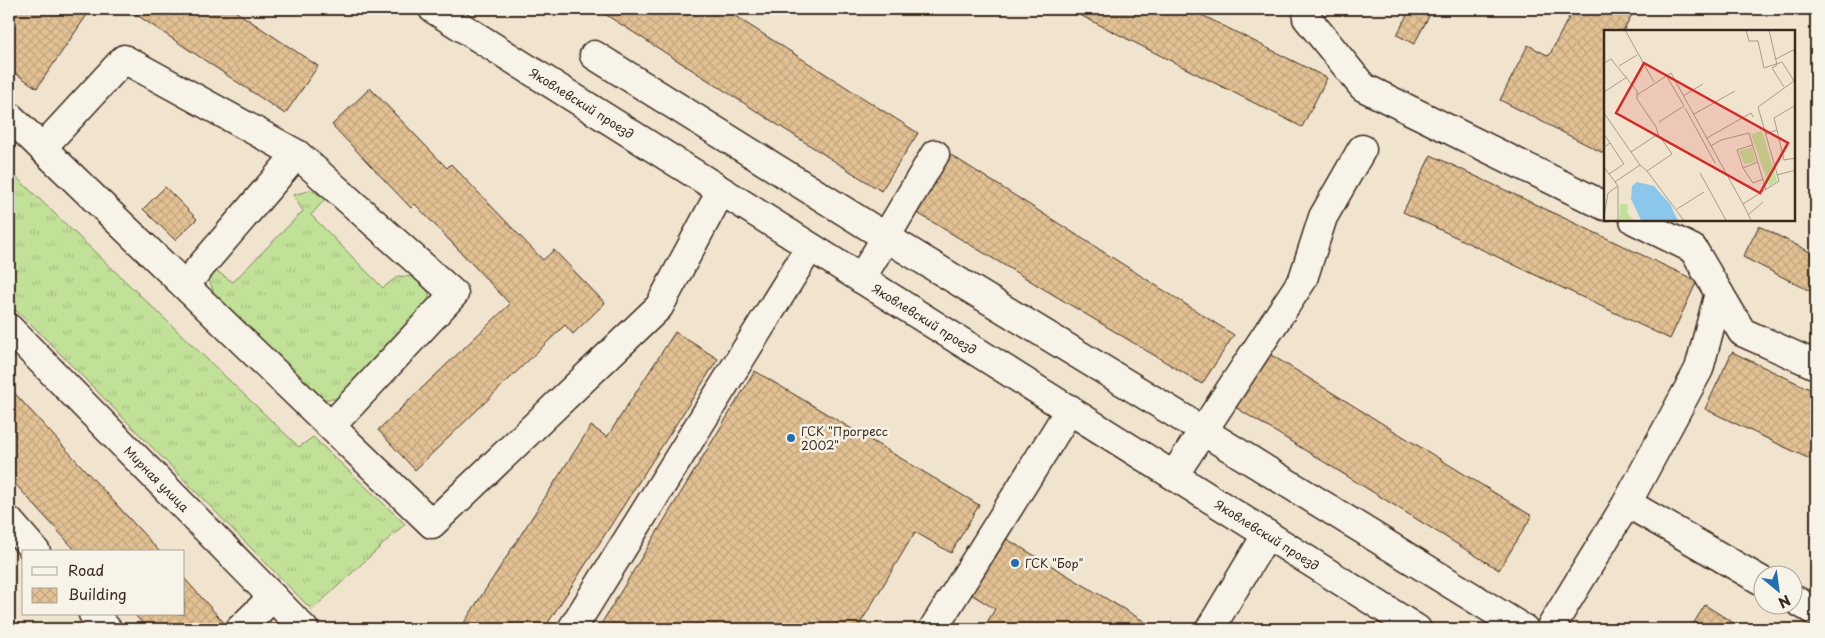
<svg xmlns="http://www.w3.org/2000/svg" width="1825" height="638" font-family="'Playpen Sans',sans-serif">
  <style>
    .grass { fill: url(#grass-tufts); stroke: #7e855b }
    .building { fill: url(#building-cross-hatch); stroke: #3b2a1e }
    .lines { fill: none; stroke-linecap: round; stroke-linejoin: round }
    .minor-casing { stroke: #3b2a1e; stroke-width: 31 }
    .minor { stroke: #f7f3e8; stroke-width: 28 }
    .poi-dot { fill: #1f6fb2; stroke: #f7f3e8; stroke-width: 2 }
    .labels { text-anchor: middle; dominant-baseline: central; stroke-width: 5; stroke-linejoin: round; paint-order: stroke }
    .street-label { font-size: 12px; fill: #3b2a1e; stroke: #f7f3e8 }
    .poi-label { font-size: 12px; fill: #3b2a1e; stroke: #f7f3e8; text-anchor: start }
    .inset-road { fill: none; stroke: #a89a88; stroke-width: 1 }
    .view { fill: #d62828; fill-opacity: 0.15; stroke: #d62828; stroke-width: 2.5 }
    .inset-edge { fill: none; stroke: #3b2a1e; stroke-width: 2.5 }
  </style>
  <defs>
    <pattern id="grass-tufts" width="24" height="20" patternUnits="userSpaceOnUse" patternTransform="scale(1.25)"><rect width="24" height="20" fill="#c1e098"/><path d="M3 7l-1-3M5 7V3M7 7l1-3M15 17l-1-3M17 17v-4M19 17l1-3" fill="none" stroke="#a7c083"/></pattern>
    <pattern id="building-cross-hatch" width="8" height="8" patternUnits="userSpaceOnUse" patternTransform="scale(1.25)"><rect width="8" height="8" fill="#e2c194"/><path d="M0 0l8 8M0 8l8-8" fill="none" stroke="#c3a67f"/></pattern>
  </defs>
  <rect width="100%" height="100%" fill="#f1e4cf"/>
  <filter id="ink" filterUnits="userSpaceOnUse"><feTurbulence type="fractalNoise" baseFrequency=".02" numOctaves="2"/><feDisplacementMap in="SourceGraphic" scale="10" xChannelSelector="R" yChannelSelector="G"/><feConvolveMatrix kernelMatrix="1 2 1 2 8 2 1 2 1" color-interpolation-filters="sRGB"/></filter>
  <g filter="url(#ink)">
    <path class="grass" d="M9,170L299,447L313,437L405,524L312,610L29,322L9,305Z
      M311,190L326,198L311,215L383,288L398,276L415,277L429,293V309L337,399H322L214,293L209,280L213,269L233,282L303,211L293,195Z"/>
    <path class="building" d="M16,9H91L37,88L9,69V20Z
      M128,9H232L318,66L285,114Z
      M597,9H724L918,133L881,191Z
      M1068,9H1190L1327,78L1302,127Z
      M1410,9H1433L1414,44L1397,35Z
      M1573,9H1635L1623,31H1605V150L1603,153L1500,100L1528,45L1549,56Z
      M370,88L447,168L451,164L543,260L554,250L605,303L573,334L565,325L415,470L378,430L510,304L415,204L411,208L332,125Z
      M951,155L1234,335L1202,384L914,211Z
      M1431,155L1697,281L1670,339L1403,212Z
      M165,187L197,219L175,240L143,209Z
      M1759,226L1816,255V294L1743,257Z
      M675,332L718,359L544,629H460L591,426L607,437Z
      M1732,352L1816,392V462L1705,409Z
      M1268,353L1532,516L1499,570L1235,407Z
      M755,371L979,505L951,553L915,532L857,629H598Z
      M9,387L160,552H77L9,477Z
      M1000,535L1157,629H983L995,609L966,591Z
      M184,578L227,626L224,629H148L134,614H184Z
      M1705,605L1743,629H1690Z"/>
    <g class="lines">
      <g class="minor-casing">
        <g id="minor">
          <path id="s1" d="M433,9L1417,629"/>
          <path d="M1307,18L1363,87L1605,206"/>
          <path d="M594,55L897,244L1186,420"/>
          <path d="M9,116L432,524L659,307L721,191"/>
          <path d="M42,148L124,59L297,154L185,285"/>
          <path d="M297,154L454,294L331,426"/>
          <path d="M1634,220L1693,249L1742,332L1816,365"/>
          <path d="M861,279L935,154"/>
          <path id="s2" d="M9,328L304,629"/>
          <path d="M1203,431L1524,629"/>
          <path d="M1174,475L1303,279L1323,217L1362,149"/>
          <path d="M1627,503L1762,581"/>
          <path d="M9,521L36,552"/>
          <path d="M1792,598L1816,612"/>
          <path d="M93,614L107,629"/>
          <path d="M240,629L273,597"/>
          <path d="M572,629L810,247"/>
          <path d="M933,629L1070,409"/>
          <path d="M1210,629L1267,534"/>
          <path d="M1550,629L1627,503L1699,369L1719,293"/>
        </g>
      </g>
      <use href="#minor" class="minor"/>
    </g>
  </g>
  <g class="poi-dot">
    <circle cx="791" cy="438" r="5"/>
    <circle cx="1015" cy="563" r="5"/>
  </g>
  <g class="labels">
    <g class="street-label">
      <text stroke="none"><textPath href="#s1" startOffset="176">Яковлевский проезд</textPath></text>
      <text stroke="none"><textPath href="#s1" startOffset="581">Яковлевский проезд</textPath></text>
      <text stroke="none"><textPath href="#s2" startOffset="211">Мирная улица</textPath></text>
      <text stroke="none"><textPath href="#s1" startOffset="986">Яковлевский проезд</textPath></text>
    </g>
    <g class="poi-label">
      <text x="801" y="431">ГСК "Прогресс<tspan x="801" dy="14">2002"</tspan></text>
      <text x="1025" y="563">ГСК "Бор"</text>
    </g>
  </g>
  <g transform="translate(1604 30)">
    <rect width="191" height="191" fill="#f1e4cf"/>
    <path d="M158,101L173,151L165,156L147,104ZM148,117L152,132L140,134L135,121ZM16,174H24L23,182L30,191H15Z" fill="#c1e098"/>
    <path d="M33,152L50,156L66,174L74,191L37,190L27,169L28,156Z" fill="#8bc7eb"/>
    <path class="inset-road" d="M21,0L50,52M142,0L145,11H154L160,38L178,32L190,51L154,77L175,151L139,174L148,192M165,0L173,35L168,38L180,57M172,29L189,20L192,24M0,33L7,29L33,61V69L52,97L54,104M15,36L33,25M62,45L80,76M0,62L23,47M33,65L67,43L139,174M79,66L99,54M81,78L111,133M0,83L36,135L11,152M90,84L131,61M55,92L80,76M173,100L170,88L192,75M0,104L6,113L0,117M161,104L173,100L180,130L192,128M103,108L147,83L149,87M107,116L117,110L145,103L162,160M27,122L54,104L68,124L43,141L36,135M154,132L139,138L149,153L159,149M0,137L14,156V192M139,138L133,120L148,115M43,141L81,192M96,143L123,192M5,144L20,134L6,113M173,145L192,140M73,179L100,162M144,185L159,172M0,187L4,163L14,156"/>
    <path class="view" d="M40,33L184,113L156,163L12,83Z"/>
    <rect width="191" height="191" class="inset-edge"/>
  </g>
  <rect width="1825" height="638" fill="none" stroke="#f7f3e8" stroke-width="30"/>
  <rect x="15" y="15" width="1795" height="608" fill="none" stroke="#3b2a1e" stroke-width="2" filter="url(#ink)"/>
  <rect x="22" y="550" width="162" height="65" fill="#f7f3e8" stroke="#aca397"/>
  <rect x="32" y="567" width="25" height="8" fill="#f7f3e8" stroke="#aca397"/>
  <text x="68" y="576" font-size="15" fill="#3b2a1e">Road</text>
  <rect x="32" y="588" width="25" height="15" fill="url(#building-cross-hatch)" stroke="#aca397"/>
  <text x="68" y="600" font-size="15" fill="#3b2a1e">Building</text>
  <g transform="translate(1778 590) rotate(151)"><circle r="24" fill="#f7f3e8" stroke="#aca397"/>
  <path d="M0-4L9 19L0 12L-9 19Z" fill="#1f6fb2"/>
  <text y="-8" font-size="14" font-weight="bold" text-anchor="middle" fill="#3b2a1e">N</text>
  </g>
</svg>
